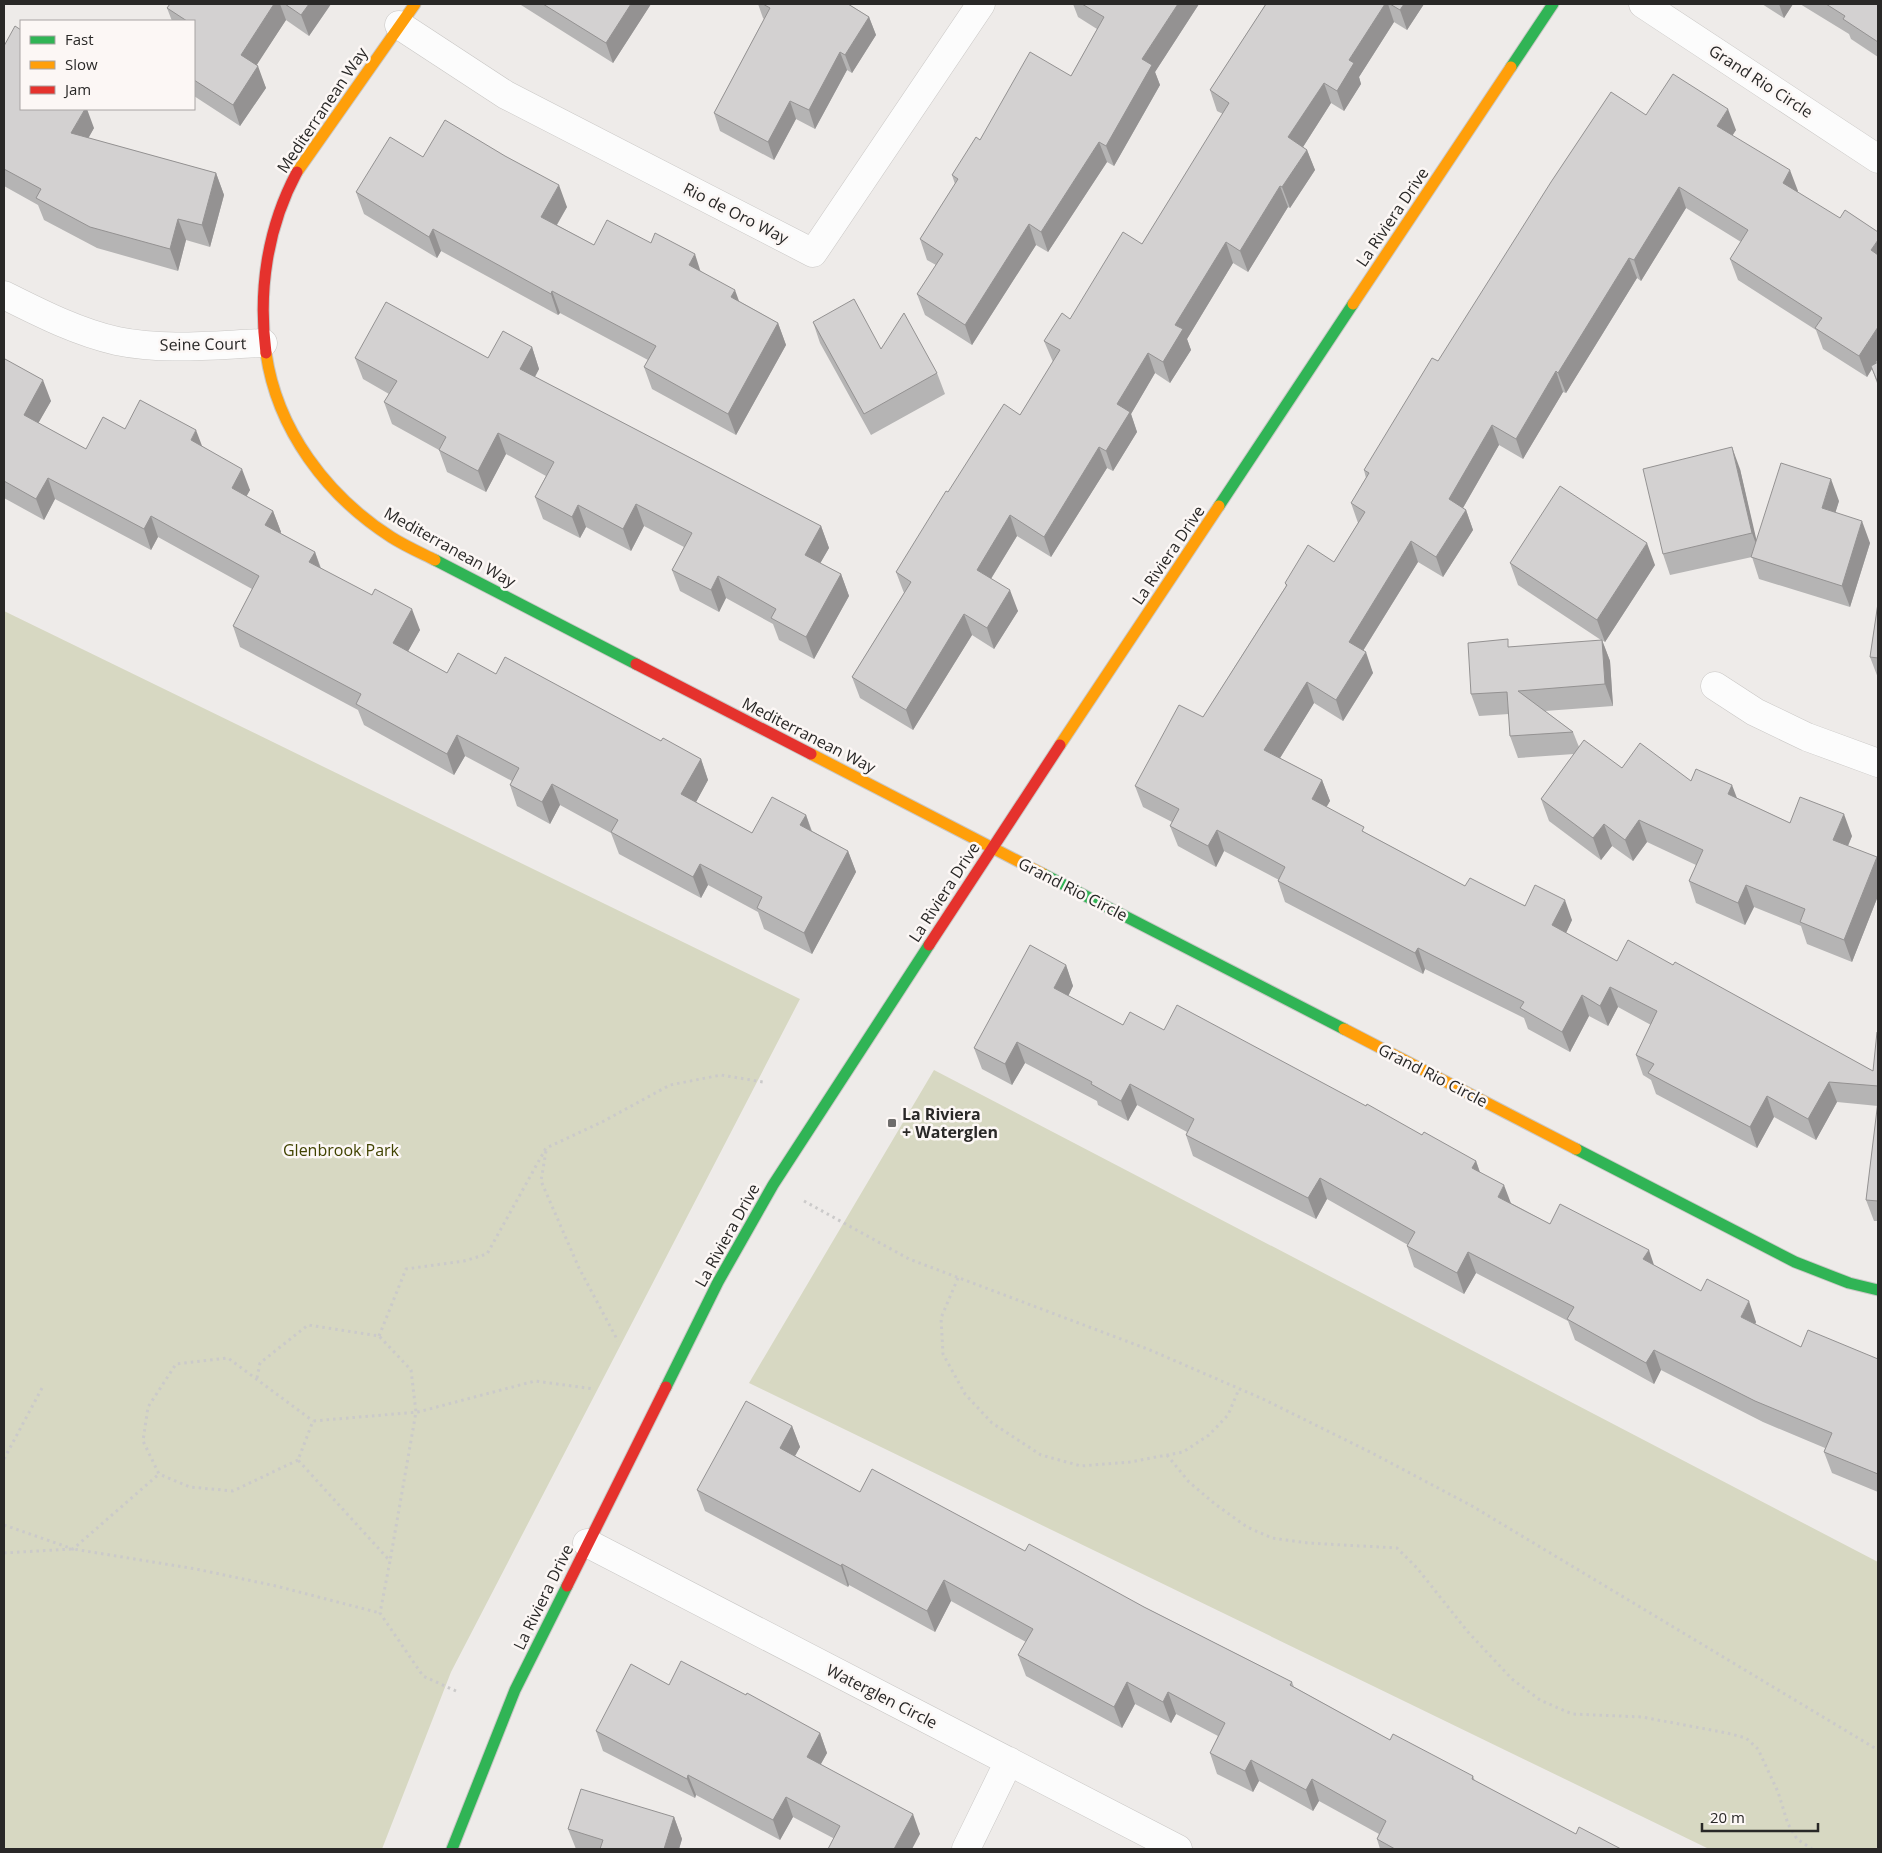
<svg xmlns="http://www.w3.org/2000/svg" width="1882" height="1853" font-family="'Open Sans',sans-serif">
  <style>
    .green { fill: #d7d8c2 }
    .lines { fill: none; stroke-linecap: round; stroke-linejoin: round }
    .street-casing { stroke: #c9c7c5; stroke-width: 29 }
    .fast-casing { stroke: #c9c7c5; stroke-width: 13 }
    .slow-casing { stroke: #c9c7c5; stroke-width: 13 }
    .jam-casing { stroke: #c9c7c5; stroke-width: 13 }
    .path { stroke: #cbcaca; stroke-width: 3; stroke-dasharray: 2.5 4; stroke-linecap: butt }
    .street { stroke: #fcfcfc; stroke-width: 28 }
    .fast { stroke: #30b455; stroke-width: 11 }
    .slow { stroke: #ff9f0a; stroke-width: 11 }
    .jam { stroke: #e5322d; stroke-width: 11 }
    .wall { fill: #b5b4b4 }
    .shaded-wall { fill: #949292 }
    .building { fill: #d3d1d1; stroke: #949292 }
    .poi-dot { fill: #6e6c6b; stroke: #fcf7f5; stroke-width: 2 }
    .labels { text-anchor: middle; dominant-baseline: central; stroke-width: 5; stroke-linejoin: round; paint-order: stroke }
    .street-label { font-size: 16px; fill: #292827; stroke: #fcf7f5 }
    .poi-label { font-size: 16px; font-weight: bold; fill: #292827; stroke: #fcf7f5; text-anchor: start }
    .park-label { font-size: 16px; fill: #414300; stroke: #fcf7f5 }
  </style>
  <rect width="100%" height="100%" fill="#eeebe9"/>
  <path class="green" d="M4,611L800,999L451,1672L382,1849H4Z
    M934,1070L1878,1562V1849H1709L749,1383Z"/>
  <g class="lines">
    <g class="street-casing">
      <path id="street" d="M1643,4L1878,159
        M399,25L506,95L813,253L981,4
        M4,295C40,313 77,332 117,341C165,351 215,345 263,343
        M1715,686L1755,712L1807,737L1878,763
        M587,1543L1178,1849
        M966,1849L1009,1761"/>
    </g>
    <g class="fast-casing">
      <path id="fast" d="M1511,67L1553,4
        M1219,506L1353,304
        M435,560L636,664
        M1043,874L1344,1029
        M1576,1149L1795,1262L1849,1283L1878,1290
        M666,1387L718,1282L773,1185L929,945
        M452,1849L515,1690L567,1586"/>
    </g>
    <g class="slow-casing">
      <path id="slow" d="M297,172L415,4
        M1353,304L1511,67
        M266,353C277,430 327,496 391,537C405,546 421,553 435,560
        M1060,745L1219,506
        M811,754L1043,874
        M1344,1029L1576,1149"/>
    </g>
    <g class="jam-casing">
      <path id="jam" d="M266,353C258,291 267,228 297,172
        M636,664L811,754
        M929,945L1060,745
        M567,1586L666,1387"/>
    </g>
    <path class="path" d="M546,1151L541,1181L579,1268L618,1341
      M804,1201L909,1259L1150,1350L1263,1399L1372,1453L1472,1506L1878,1750
      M958,1278L941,1318L943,1354L965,1394L992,1423L1041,1455L1081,1466L1130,1462L1183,1452L1209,1435L1228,1415L1239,1389
      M379,1336L406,1269L464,1261L487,1254L546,1148L602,1122L670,1085L721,1075L763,1082
      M257,1378L260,1363L308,1325L379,1336L411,1370L416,1412L390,1561
      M1167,1455L1189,1482L1215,1504L1247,1527L1272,1538L1308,1543L1397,1548L1417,1568L1468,1632L1512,1679L1540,1700L1572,1714L1642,1717L1727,1733L1746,1738L1758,1749L1778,1792L1788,1824L1797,1839L1812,1849
      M4,1459L42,1388
      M298,1460L233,1491L190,1487L159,1474L143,1441L148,1407L176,1364L228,1358L313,1421
      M4,1525L73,1549L159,1474
      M4,1553L73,1549L196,1569L276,1586L380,1613
      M456,1691L423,1676L380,1613L390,1561L298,1460L313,1421L418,1412L535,1381L594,1389"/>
    <use href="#street" class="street"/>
    <use href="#fast" class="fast"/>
    <use href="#slow" class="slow"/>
    <use href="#jam" class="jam"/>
  </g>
  <path class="wall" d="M170,4H331L309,36L286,20L256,65L266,88L240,126L194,96V21H172L167,8Z
    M520,4H651L613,63L521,5Z
    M758,4H850V5L869,17L876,35L852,73L847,70L815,129L796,119L774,160L720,131L714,113L764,19L763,18Z
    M1073,4H1199L1155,72L1160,85L1114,166L1107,162L1048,252L1036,245L972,345L925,315L917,294L936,265L927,260L920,239L955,184L952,175L980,140L1071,76L1097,29L1078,17Z
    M1266,4H1424L1407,30L1394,22L1359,77L1361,84L1344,111L1331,103L1303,147L1307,150L1315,170L1290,208L1288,207L1248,272L1233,263L1187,339L1191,350L1170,383L1155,373L1131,414L1137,432L1113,471L1107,468L1051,557L1017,536L991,579L1018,611L994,649L972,635L913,730L860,698L852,677L904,593L896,572L948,492L1020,415L1053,362L1044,341L1070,319L1142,244L1223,114L1217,111L1210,90Z
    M1762,4H1793L1784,18Z
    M1800,4H1878V57L1851,39L1849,34Z
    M4,46L21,109L94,128L88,138L216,173L224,195L210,247L186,240L178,271L97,248L44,220L38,205L4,186Z
    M1646,115L1736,130L1732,135L1798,191L1797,192L1878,359L1875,364L1878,362V386L1872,369L1867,377L1823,349L1816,330L1738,280L1730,259L1741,242L1686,208L1641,281L1637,278L1566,393L1563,392L1523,459L1499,445L1463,508L1466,510L1473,530L1443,577L1418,562L1363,651L1373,673L1343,721L1314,703L1280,758L1322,780L1330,801L1326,807L1366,833L1465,886L1572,920L1566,933L1617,961L1673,965L1873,1071L1878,1032V1221H1874L1866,1200L1878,1106L1837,1102L1816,1140L1774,1117L1757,1148L1656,1094L1651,1080L1643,1075L1636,1055L1651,1025L1618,1007L1608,1026L1589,1016L1570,1052L1528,1029L1524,1018L1425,969L1423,974L1285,902L1278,881L1279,880L1224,851L1216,867L1178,846L1170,826L1172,822L1143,807L1135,786L1203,717L1286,586L1285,583L1334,562L1358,523L1351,503L1366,478L1364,470L1438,361Z
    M423,157L567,207L557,225L594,245L701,271L739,301L778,323L786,345L736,435L652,389L644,367L648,360L560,313L558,315L441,251L437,258L364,214L356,192Z
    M813,322L881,349L937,373L945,394L871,435L820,343Z
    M532,347L539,369L535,377L821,526L829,548L820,563L841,574L849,596L814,659L779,640L773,624L726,598L719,612L680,591L672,570L684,547L644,526L631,551L586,527L580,538L543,519L535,497L546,476L506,454L486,492L447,472L439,450L392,424L384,402L389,394L363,379L355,358H488Z
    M4,362L51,401L38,423L86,449L125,429L202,447L250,490L246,496L273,511L281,532L280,533L315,552L321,568L420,630L408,651L447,673L496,674L661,741L701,759L708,780L696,802L752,833L806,815L812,831L848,851L856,872L812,954L764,929L758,912L708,885L701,898L619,854L611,833L560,805L550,824L517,806L510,785L512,781L465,756L454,775L364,725L358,710L240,647L233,626L252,589L158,537L151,550L55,499L44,520L4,498Z
    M1740,469L1756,541L1839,501L1835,513L1870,543L1850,607L1759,579L1752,557L1670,575L1663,554Z
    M1510,563L1655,565L1605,642L1602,640L1610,661L1613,706L1545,711L1573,732L1579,747L1622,768L1691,781L1737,798L1790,823L1852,836L1848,846L1878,861V896L1852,962L1807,944L1801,926L1754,907L1745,925L1696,903L1689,881L1696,865L1647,842L1633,861L1612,846L1601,860L1549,821L1541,799L1574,754L1518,758L1510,736L1509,714L1479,716L1471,694L1601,640L1518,585Z
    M1878,603V678L1870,657Z
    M1066,965L1073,986L1068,996L1123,1025L1164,1030L1366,1106L1422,1135L1476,1161L1480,1172L1511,1203L1550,1224L1654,1265L1756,1322L1755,1324L1801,1347L1878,1359V1492L1832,1473L1824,1452L1825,1448L1763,1422L1661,1370L1654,1384L1575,1340L1568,1321L1476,1273L1464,1294L1414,1267L1407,1246L1408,1245L1327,1199L1316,1219L1193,1156L1186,1135L1187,1132L1137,1105L1128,1121L1098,1105L1097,1101L1025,1063L1012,1085L982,1069L974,1048Z
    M792,1426L800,1447L795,1456L860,1492L1025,1551L1144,1607L1292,1682L1294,1687L1390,1740L1473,1776L1475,1781L1576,1834L1621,1849H1380L1377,1839L1379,1834L1319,1801L1313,1811L1259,1781L1253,1792L1217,1774L1210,1753L1218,1736L1176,1714L1171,1723L1135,1704L1122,1728L1026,1676L1018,1655L1026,1642L951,1601L935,1632L849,1585L848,1587L705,1511L697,1490Z
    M669,1685L820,1733L827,1753L821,1764L920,1834L833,1838L793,1817L780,1840L696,1795L695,1798L603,1751L596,1731Z
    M674,1817L682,1839L679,1849H576L568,1829Z"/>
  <path class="shaded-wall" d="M274,4H280L286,20L249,77L241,55Z
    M309,4H331L309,36L301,15Z
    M631,4H651L613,63L606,43Z
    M1178,4H1199L1155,72L1160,85L1114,166L1106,146L1142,59Z
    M1385,4H1388L1394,22L1359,77L1361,84L1344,111L1337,91L1349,60Z
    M1404,4H1424L1407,30L1400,10Z
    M1779,4H1793L1784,18Z
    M869,17L876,35L852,73L845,55Z
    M840,52L847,70L815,129L809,110Z
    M258,66L266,88L240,126L233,105Z
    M1324,83L1331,103L1296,158L1288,137Z
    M790,101L796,119L774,160L768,142Z
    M85,109H87L94,128L79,155L71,133Z
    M1728,109L1736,130L1725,147L1717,126Z
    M1099,142L1107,162L1048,252L1041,232Z
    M1307,150L1315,170L1290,208L1282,187Z
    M1790,170L1798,191L1791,204L1783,183Z
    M216,173L224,195L210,247L202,225Z
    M559,185L567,207L549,238L541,217Z
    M1280,186L1288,207L1248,272L1240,251Z
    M1679,187L1686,208L1641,281L1634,260Z
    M178,219L186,240L178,271L170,249Z
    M1029,224L1036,245L972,345L965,325Z
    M433,229L441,251L437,258L429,237Z
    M1878,240V269L1871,250Z
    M1226,242L1233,263L1187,339L1191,350L1170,383L1163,362L1175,325Z
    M695,254L702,276L689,265Z
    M1629,258L1637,278L1566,393L1558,373Z
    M735,290L743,312L731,297Z
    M552,291L560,313L558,315L551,294Z
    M778,323L786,345L736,435L728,414Z
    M1878,327V359L1867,377L1859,356Z
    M532,347L539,369L527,391L520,369Z
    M1148,353L1155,373L1131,414L1137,432L1113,471L1106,451L1117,404Z
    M1556,371L1563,392L1523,459L1516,439Z
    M43,380L51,401L31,436L24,415Z
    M1492,425L1499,445L1456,520L1449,499Z
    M196,430L204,451L191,440Z
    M498,433L506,454L486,492L478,471Z
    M1099,447L1107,468L1051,557L1044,537Z
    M1732,447L1740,469L1760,555L1752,533Z
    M242,469L250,490L239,510L232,488Z
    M48,478L55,499L44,520L36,499Z
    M1831,479L1839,501L1830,530L1822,508Z
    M636,504L644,526L631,551L623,529Z
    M578,505L586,527L580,538L572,517Z
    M1466,510L1473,530L1443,577L1436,557Z
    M273,511L281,532L273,546L265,525Z
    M1010,515L1017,536L984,590L977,570Z
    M151,516L158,537L151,550L144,529Z
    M1862,521L1870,543L1850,607L1842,586Z
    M821,526L829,548L813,576L805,555Z
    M1411,541L1418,562L1356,662L1349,642Z
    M1647,543L1655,565L1605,642L1597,620Z
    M315,552L322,573L309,562Z
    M841,574L849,596L814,659L806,637Z
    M718,576L726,598L719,612L711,590Z
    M1010,590L1018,611L994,649L987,628Z
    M412,609L420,630L401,664L393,643Z
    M964,614L972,635L913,730L906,710Z
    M1602,640L1610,661L1613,706L1605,684Z
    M1366,652L1373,673L1343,721L1336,700Z
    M1307,682L1314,703L1272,771L1264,750Z
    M457,735L465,756L454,775L447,754Z
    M701,759L708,780L689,815L681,794Z
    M1322,780L1330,801L1319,820L1312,799Z
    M552,784L560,805L550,824L542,802Z
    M1732,785L1740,806L1728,794Z
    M1844,814L1852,836L1841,862L1833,840Z
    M806,815L813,836L800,825Z
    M1639,820L1647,842L1633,861L1625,840Z
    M1604,824L1612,846L1601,860L1593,838Z
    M1217,830L1224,851L1216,867L1208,846Z
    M848,851L856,872L812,954L804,933Z
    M1877,857L1878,861V896L1852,962L1844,940Z
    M700,864L708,885L701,898L693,877Z
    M1746,885L1754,907L1745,925L1738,903Z
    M1565,900L1572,920L1560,946L1552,925Z
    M1418,948L1425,969L1423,974L1415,953Z
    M1066,965L1073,986L1062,1009L1054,988Z
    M1610,987L1618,1007L1608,1026L1600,1006Z
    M1582,995L1589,1016L1570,1052L1562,1032Z
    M1017,1042L1025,1063L1012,1085L1005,1064Z
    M1829,1082L1837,1102L1816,1140L1808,1119Z
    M1130,1084L1137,1105L1128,1121L1121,1101Z
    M1767,1096L1774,1117L1757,1148L1750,1127Z
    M1476,1161L1483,1182L1472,1168Z
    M1320,1178L1327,1199L1316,1219L1308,1198Z
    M1504,1185L1512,1206L1498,1197Z
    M1649,1250L1656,1271L1643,1259Z
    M1468,1252L1476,1273L1464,1294L1457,1273Z
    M1749,1301L1756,1322L1749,1338L1741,1317Z
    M1654,1350L1661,1370L1654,1384L1646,1363Z
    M792,1426L800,1447L787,1470L780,1448Z
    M842,1564L849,1585L848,1587L841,1566Z
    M944,1580L951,1601L935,1632L927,1611Z
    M1127,1682L1135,1704L1122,1728L1114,1707Z
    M1168,1692L1176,1714L1171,1723L1163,1702Z
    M820,1733L827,1753L814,1776L807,1757Z
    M1251,1760L1259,1781L1253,1792L1245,1771Z
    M688,1775L696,1795L695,1798L687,1779Z
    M1312,1779L1319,1801L1313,1811L1306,1790Z
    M786,1797L793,1817L780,1840L773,1820Z
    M913,1814L920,1834L912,1849H894Z
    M674,1817L682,1839L679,1849H664Z"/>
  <path class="building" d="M170,4H274L241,55L258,66L233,105L194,80V21H187L167,8Z
    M285,4H309L301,15Z
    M543,4H631L606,43Z
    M763,4H848L869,17L845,55L840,52L809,110L790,101L768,142L714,113L770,8Z
    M1082,4H1178L1142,59L1152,65L1106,146L1099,142L1041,232L1029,224L965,325L917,294L943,254L920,239L958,179L952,175L976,137L980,140L1030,52L1071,76L1104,17Z
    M1266,4H1385L1349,60L1354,63L1337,91L1324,83L1288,137L1307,150L1282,187L1280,186L1240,251L1226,242L1175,325L1183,329L1163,362L1148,353L1117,404L1130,412L1106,451L1099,447L1044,537L1010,515L977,570L1010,590L987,628L964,614L906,710L852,677L911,582L896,572L946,491L948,492L1004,404L1020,415L1060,350L1044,341L1062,313L1070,319L1123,232L1142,244L1229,103L1210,90Z
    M1390,4H1404L1400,10Z
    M1826,4H1878V42L1843,19L1845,16Z
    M15,26L21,30V109H85L71,133L216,173L202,225L178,219L170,249L90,227L36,198L41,189L4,169V46Z
    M1673,74L1728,109L1717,126L1790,170L1783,183L1840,218L1845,210L1878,232V240L1871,250L1878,255V327L1859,356L1815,328L1822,318L1730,259L1748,230L1679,187L1634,260L1629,258L1558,373L1556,371L1516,439L1492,425L1449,499L1466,510L1436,557L1411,541L1349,642L1366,652L1336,700L1307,682L1264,750L1322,780L1312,799L1364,827L1362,831L1465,886L1470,878L1525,906L1535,885L1565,900L1552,925L1617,961L1628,940L1673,965L1675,962L1873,1071L1877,1032H1878V1086L1829,1082L1808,1119L1767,1096L1750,1127L1648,1073L1654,1064L1636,1055L1657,1011L1610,987L1600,1006L1582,995L1562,1032L1520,1008L1524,1002L1418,948L1415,953L1278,881L1285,867L1217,830L1208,846L1170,826L1179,809L1135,786L1179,705L1203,717L1287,585L1285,583L1308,545L1334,562L1365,512L1351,503L1369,473L1364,470L1432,358L1438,361L1551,182L1611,92L1646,115Z
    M445,120L505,156L559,185L541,217L594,245L607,220L651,243L655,233L695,254L689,265L735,290L731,297L778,323L728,414L644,367L656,346L552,291L551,294L433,229L429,237L356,192L390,137L423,157Z
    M854,299L881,349L904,313L937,373L864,414L813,322Z
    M386,302L488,358L503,331L532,347L520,369L821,526L805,555L841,574L806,637L771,618L776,609L718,576L711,590L672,570L692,533L636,504L623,529L578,505L572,517L535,497L554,462L498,433L478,471L439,450L446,437L384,402L397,381L355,358Z
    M5,359L43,380L24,415L86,449L103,417L125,429L140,400L196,430L191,440L242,469L232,488L273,511L265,525L315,552L309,562L372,595L375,589L412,609L393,643L447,673L458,653L496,674L505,657L661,741L663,738L701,759L681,794L752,833L772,797L806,815L800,825L848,851L804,933L757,908L762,897L700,864L693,877L611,832L618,820L552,784L542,802L510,785L519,768L457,735L447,754L356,704L361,694L233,626L259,576L151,516L144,529L48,478L36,499L4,481V362Z
    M1878,362V383L1871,366Z
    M1732,447L1752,533L1663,554L1643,469Z
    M1781,463L1831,479L1822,508L1862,521L1842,586L1751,557Z
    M1560,486L1647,543L1597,620L1510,563Z
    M1878,603V658L1870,657Z
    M1508,639V647L1602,640L1605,684L1518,691L1573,732L1510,736L1507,692L1471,694L1468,643Z
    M1584,740L1622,768L1640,743L1691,781L1696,769L1732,785L1728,794L1790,823L1800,797L1844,814L1833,840L1877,857L1844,940L1800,922L1805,909L1746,885L1738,903L1689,881L1703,850L1639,820L1625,840L1604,824L1593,838L1541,799Z
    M1030,945L1066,965L1054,988L1123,1025L1130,1012L1164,1030L1177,1005L1366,1106L1367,1104L1422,1135L1424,1132L1476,1161L1472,1168L1504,1185L1498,1197L1550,1224L1560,1204L1649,1250L1643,1259L1701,1291L1707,1279L1749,1301L1741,1317L1801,1347L1808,1330L1878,1359V1474L1824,1452L1832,1433L1755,1401L1654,1350L1646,1363L1567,1319L1574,1307L1468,1252L1457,1273L1407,1246L1415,1232L1320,1178L1308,1198L1186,1135L1194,1119L1130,1084L1121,1101L1091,1084L1092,1082L1017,1042L1005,1064L974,1048Z
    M1878,1101V1201L1866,1200Z
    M746,1401L792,1426L780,1448L860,1492L872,1469L1025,1551L1029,1544L1144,1607L1292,1682L1290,1685L1390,1740L1393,1734L1473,1776L1472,1779L1576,1834L1579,1827L1621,1849H1395L1377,1839L1386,1821L1312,1779L1306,1790L1251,1760L1245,1771L1210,1753L1225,1723L1168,1692L1163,1702L1127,1682L1114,1707L1018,1655L1033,1629L944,1580L927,1611L842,1564L841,1566L697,1490Z
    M681,1661L746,1695L747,1693L820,1733L807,1757L913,1814L894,1849H828L840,1826L786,1797L773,1820L688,1775L687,1779L596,1731L631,1664L669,1685Z
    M581,1789L674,1817L664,1849H600L603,1840L568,1829Z"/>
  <rect class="poi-dot" x="887" y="1118" width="10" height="10" rx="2.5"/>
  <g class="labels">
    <g class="street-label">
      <text transform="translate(1761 81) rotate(33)">Grand Rio Circle</text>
      <text transform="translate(322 110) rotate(-56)">Mediterranean Way</text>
      <text transform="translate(736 213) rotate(27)">Rio de Oro Way</text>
      <text transform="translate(1392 217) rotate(-56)">La Riviera Drive</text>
      <text transform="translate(203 344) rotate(-1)">Seine Court</text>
      <text transform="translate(450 547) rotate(29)">Mediterranean Way</text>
      <text transform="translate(1168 555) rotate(-56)">La Riviera Drive</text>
      <text transform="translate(809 735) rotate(27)">Mediterranean Way</text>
      <text transform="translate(1073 889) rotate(27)">Grand Rio Circle</text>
      <text transform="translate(944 892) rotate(-57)">La Riviera Drive</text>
      <text transform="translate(1433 1075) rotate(27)">Grand Rio Circle</text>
      <text transform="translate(727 1235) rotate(-61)">La Riviera Drive</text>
      <text transform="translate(543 1597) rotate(-64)">La Riviera Drive</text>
      <text transform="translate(882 1696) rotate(27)">Waterglen Circle</text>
    </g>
    <g class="poi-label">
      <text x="902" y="1114">La Riviera<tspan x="902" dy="18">+ Waterglen</tspan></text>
    </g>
    <g class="park-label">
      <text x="341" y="1150">Glenbrook Park</text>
    </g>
  </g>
  <rect width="1882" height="1853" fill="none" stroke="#292827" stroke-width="10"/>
  <rect x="20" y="20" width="175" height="90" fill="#fcf7f5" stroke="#a8a4a3"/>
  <rect x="30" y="36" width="25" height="8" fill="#30b455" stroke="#a8a4a3"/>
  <text x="65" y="45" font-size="15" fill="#292827">Fast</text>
  <rect x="30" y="61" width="25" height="8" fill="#ff9f0a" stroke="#a8a4a3"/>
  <text x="65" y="70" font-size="15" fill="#292827">Slow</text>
  <rect x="30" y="86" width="25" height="8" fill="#e5322d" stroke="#a8a4a3"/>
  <text x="65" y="95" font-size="15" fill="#292827">Jam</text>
  <path d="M1702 1823v8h116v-8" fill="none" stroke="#292827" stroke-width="2.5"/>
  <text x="1710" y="1823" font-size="15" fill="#292827" stroke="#fcf7f5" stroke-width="4" paint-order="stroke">20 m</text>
</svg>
